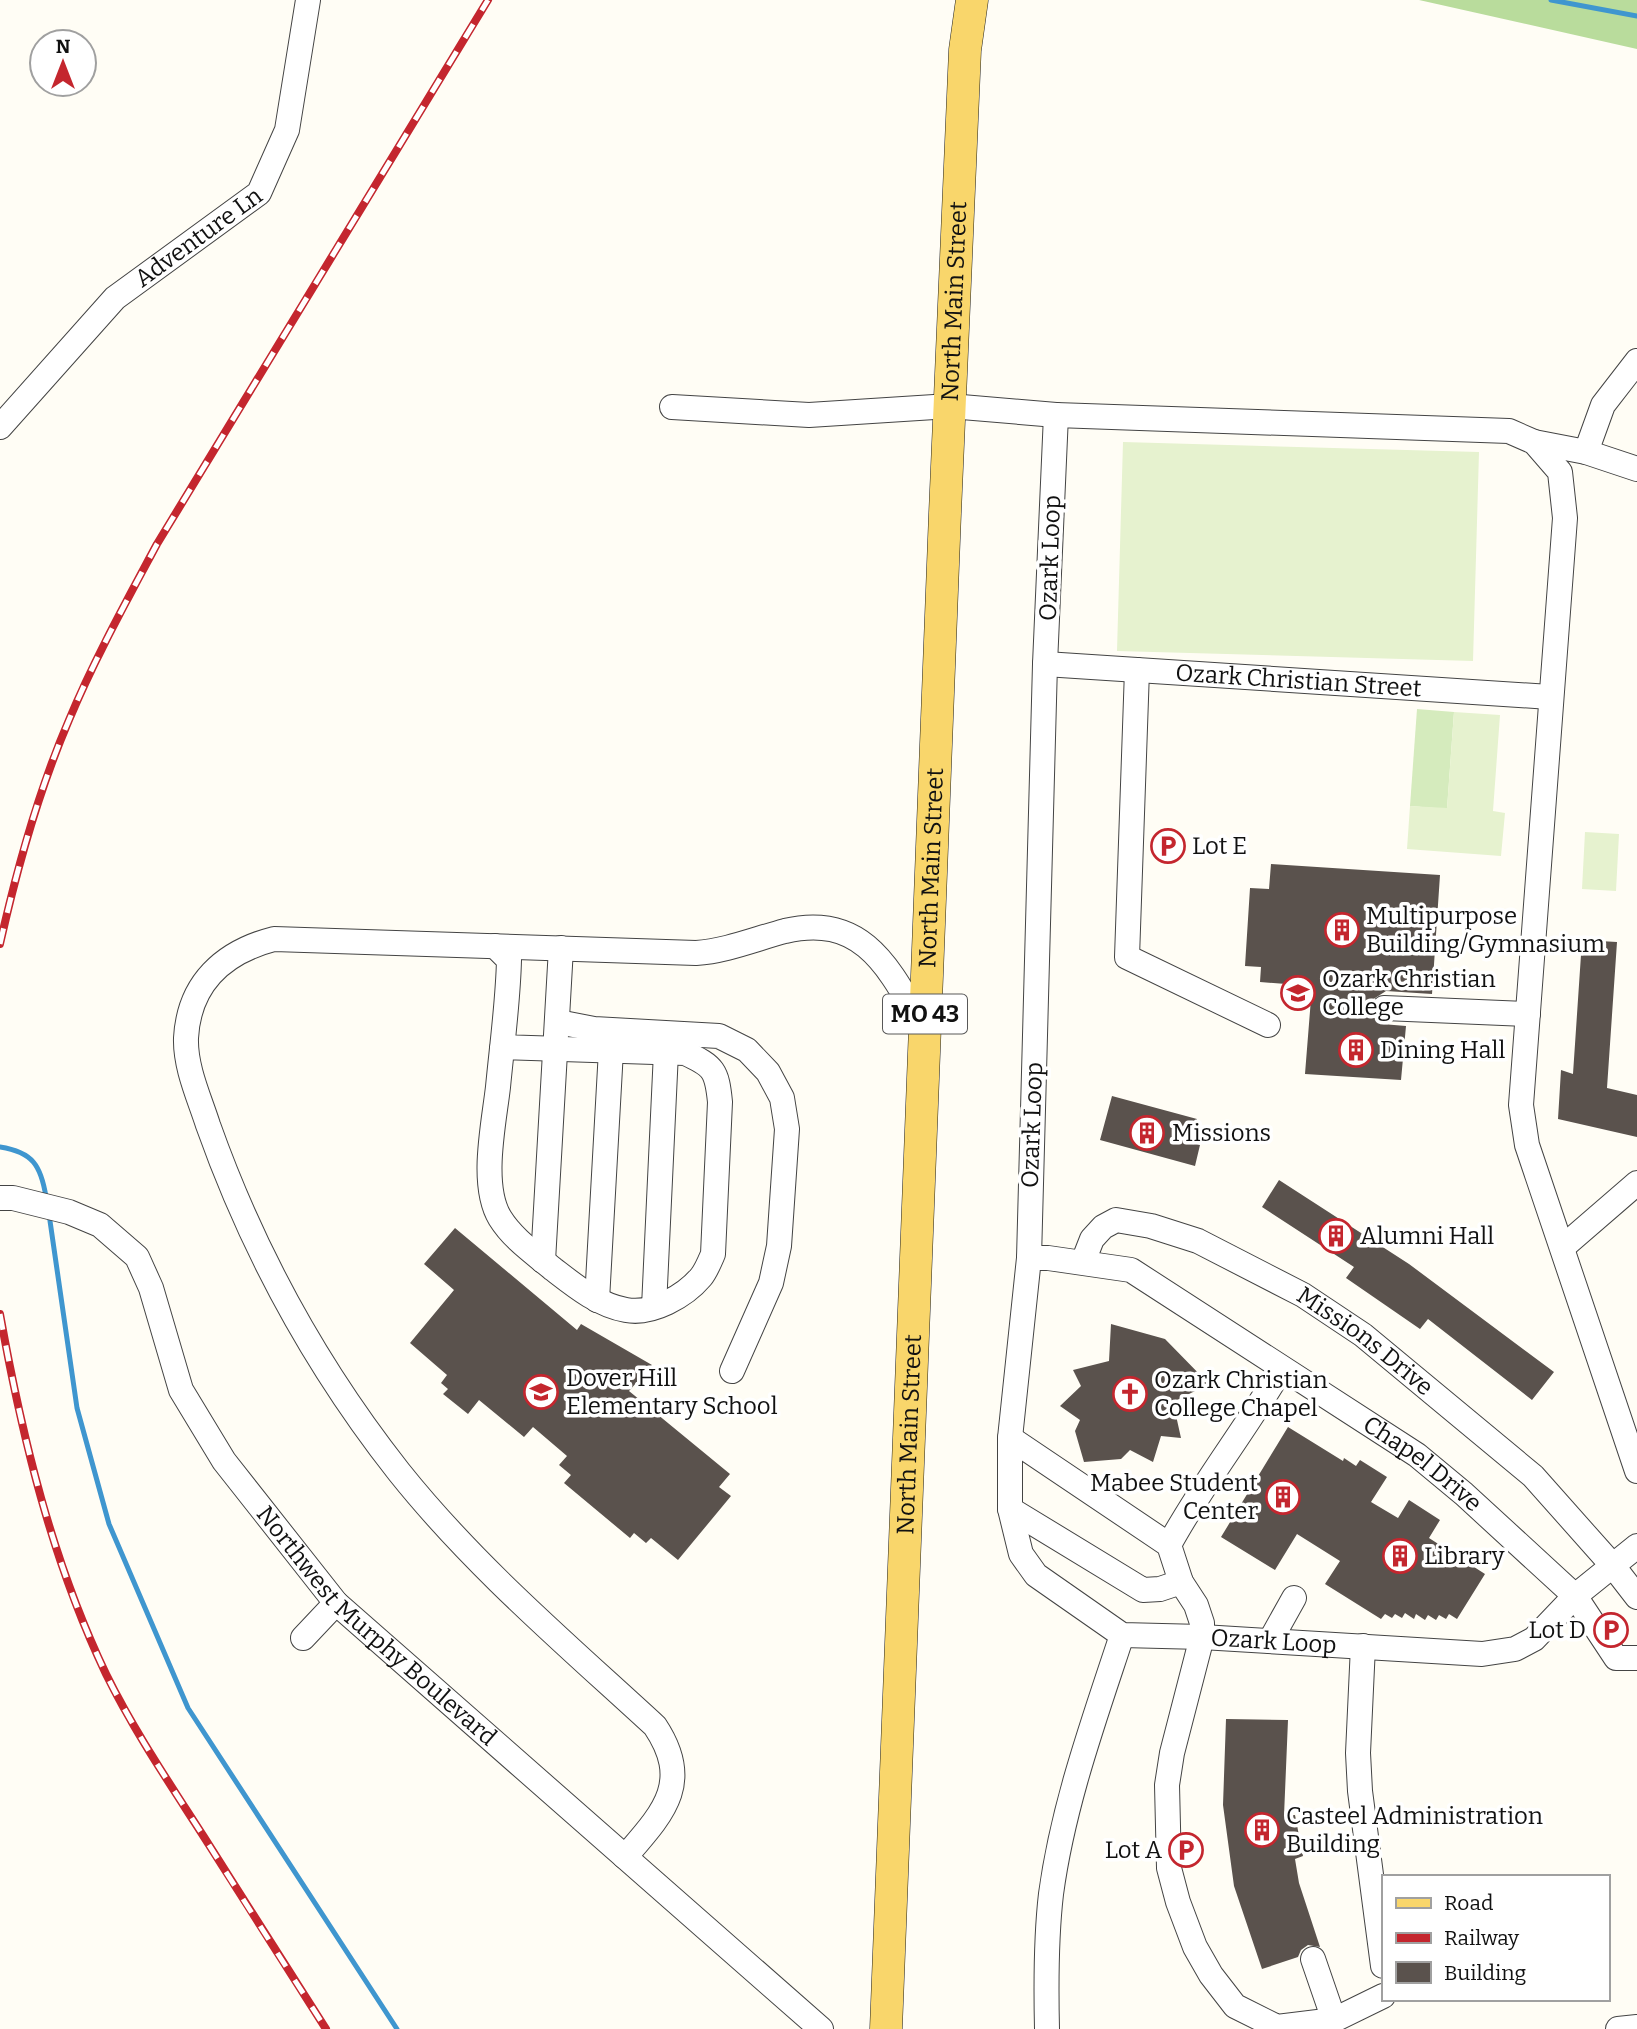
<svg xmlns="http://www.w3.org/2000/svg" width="1637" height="2029" font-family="Bitter,serif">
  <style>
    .green { fill: #d5ebbd }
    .forest { fill: #b9dc9c }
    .pitch { fill: #e6f2cf }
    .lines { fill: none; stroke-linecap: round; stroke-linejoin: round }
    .stream { stroke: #3f96cf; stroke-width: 5 }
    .building { fill: #5a524d }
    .minor-casing { stroke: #444; stroke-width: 26 }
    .major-casing { stroke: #222; stroke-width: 33 }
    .minor { stroke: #fff; stroke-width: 24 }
    .major { stroke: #f9d66b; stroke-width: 32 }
    .rail-casing { stroke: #c4262e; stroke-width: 8 }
    .rail { stroke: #fff; stroke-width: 5; stroke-dasharray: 16; stroke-linecap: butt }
    .labels { text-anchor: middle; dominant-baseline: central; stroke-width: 7; stroke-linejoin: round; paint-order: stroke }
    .shield { fill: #fff; stroke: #585858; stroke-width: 2 }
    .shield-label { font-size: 23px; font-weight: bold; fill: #111 }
    .street-label { font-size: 24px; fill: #111; stroke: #fff }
    .poi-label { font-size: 24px; fill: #111; stroke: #fff; text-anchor: start }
  </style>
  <rect width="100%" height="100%" fill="#fffdf5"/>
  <path class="green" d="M1417,709L1454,712L1447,809L1410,806Z"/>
  <path class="forest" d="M1419,0H1637V49Z"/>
  <path class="pitch" d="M1123,442L1479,452L1473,661L1117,651Z
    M1454,712L1500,715L1493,811L1505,813L1501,856L1407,849L1410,806L1447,808Z
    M1585,832L1619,834L1616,891L1582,889Z"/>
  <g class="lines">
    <path class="stream" d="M1551,0L1637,16
      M0,1147C33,1152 41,1166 46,1197
      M49,1214L77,1408L109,1524L188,1708L397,2029"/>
  </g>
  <path class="building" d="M1271,864L1440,875L1432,994L1386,991L1372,1000L1369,1007L1371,1015L1382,1024L1406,1026L1401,1080L1305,1074L1312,986L1260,982L1261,967L1245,966L1250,888L1269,889Z
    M1582,940L1617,942L1607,1088L1637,1095V1137L1558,1119L1561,1070L1573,1074Z
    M1112,1096L1197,1119L1191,1142L1200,1145L1195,1166L1100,1140Z
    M1279,1180L1409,1264L1554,1372L1532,1400L1428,1319L1420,1329L1346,1278L1354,1267L1262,1207Z
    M455,1228L577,1330L581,1324L652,1365L629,1391L730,1474L719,1487L731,1496L678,1560L651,1538L646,1543L634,1533L630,1538L564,1483L571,1475L559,1465L567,1456L533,1427L524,1437L479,1400L468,1414L443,1394L448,1389L441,1383L447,1375L410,1343L454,1290L424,1264Z
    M1111,1324L1165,1339L1209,1384L1173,1402L1181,1438L1161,1436L1153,1462L1130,1450L1121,1459L1084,1462L1075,1431L1080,1420L1060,1406L1081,1386L1073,1370L1109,1361Z
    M1288,1427L1343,1461L1344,1458L1356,1466L1360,1460L1387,1477L1371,1502L1398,1518L1409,1500L1440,1520L1429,1538L1485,1574L1457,1619L1449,1614L1446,1619L1439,1615L1436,1620L1428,1615L1425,1620L1416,1614L1414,1619L1405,1613L1402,1618L1395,1614L1392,1618L1385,1614L1381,1619L1325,1584L1340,1561L1297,1534L1275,1570L1221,1537Z
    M1226,1719L1288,1720L1284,1816L1295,1815L1303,1856L1295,1859L1299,1883L1320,1947L1308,1945L1301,1950L1298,1957L1262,1969L1234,1886L1223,1805Z"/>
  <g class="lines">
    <g class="minor-casing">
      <g id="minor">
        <path d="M672,407L809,415L950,406L1056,415"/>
        <path id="s1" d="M0,427L115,298L259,193L287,130L308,0"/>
        <path d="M1534,442L1586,452L1637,469"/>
        <path d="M1586,452L1603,405L1637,361"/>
        <path id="s2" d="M1045,664L1550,697"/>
        <path d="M1137,670L1127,957L1268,1025"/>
        <path d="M495,946L509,960C508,1002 502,1045 498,1087C494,1123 480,1185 500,1218C513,1239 534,1253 553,1269C575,1286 598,1305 626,1310C652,1315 685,1296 701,1277C706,1271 710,1261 713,1254L720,1102C717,1071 714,1066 685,1053L502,1047"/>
        <path d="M1384,1008L1528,1014"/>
        <path d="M558,1022L594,1029L719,1036L747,1050L768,1072L782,1098L787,1129L779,1246L771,1283L732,1371"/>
        <path id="s3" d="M0,1198H13L69,1212L100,1225L137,1257L151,1288L181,1390L224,1461L336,1603L821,2029"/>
        <path d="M1563,1247L1637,1183"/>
        <path id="s4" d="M1029,1258H1048L1131,1270L1417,1455L1464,1494L1575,1596L1616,1658H1637"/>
        <path d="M543,1261L561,948"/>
        <path id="s5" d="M1083,1262L1092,1239L1103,1227L1116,1220L1151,1226L1198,1241L1303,1295L1363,1335L1533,1476L1613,1566L1637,1597"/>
        <path d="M597,1300L611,1050"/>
        <path d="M654,1307L666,1052"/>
        <path d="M1010,1438L1169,1545L1181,1582L1196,1605L1202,1623V1637L1172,1753L1167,1785L1169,1868L1178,1902L1195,1947L1211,1975L1235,2006L1277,2027L1334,2020L1383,1996"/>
        <path id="s6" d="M1637,1471L1527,1145L1521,1105L1565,518L1560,472L1534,442L1509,431L1056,415L1045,664L1029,1258L1010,1438V1509L1021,1554L1036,1575L1122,1635L1202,1637L1482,1654L1515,1649L1534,1639L1575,1596L1637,1546"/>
        <path d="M1010,1509L1143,1590L1160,1589L1181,1582"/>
        <path d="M1169,1545C1202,1484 1246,1429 1281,1369"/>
        <path d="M303,1638L336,1603"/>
        <path d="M1270,1641L1294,1598"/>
        <path d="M1363,1646L1358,1753L1360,1791L1383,1966"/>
        <path d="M625,1857C663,1813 693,1783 655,1726C566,1644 474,1566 399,1472C317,1368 252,1249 208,1125C199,1097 185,1067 186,1038C189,983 224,952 274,939L696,953C726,951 755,939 785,931C866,912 891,973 925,1030"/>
        <path d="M1313,1959L1334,2020"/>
        <path d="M1047,2029C1046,1986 1046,1937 1051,1894C1063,1805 1094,1720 1122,1635"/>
        <path d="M1618,2029L1637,2027"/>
      </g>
    </g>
    <g class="major-casing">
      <g id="major">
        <path id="s7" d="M886,2029L945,513L965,50L972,0"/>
      </g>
    </g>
    <use href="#minor" class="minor"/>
    <use href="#major" class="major"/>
    <g class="rail-casing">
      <path id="rail" d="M0,944C17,868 38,792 69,720C94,660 126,602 157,544L488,0
        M0,1314C22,1437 52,1561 106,1674C134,1731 170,1784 204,1837C244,1901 285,1965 326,2029"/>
    </g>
    <use href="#rail" class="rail"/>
  </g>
  <defs>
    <g id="parking-ring" transform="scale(1.75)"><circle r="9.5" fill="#fff" stroke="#c4262e" stroke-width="1.5"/><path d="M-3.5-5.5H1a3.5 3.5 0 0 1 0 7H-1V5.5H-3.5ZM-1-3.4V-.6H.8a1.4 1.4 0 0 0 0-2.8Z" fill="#c4262e"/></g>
    <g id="building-ring" transform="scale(1.75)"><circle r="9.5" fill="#fff" stroke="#c4262e" stroke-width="1.5"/><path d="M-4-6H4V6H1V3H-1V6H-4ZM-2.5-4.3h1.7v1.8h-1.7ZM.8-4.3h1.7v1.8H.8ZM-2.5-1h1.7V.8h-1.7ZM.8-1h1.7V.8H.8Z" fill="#c4262e"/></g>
    <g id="university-ring" transform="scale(1.75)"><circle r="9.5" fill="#fff" stroke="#c4262e" stroke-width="1.5"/><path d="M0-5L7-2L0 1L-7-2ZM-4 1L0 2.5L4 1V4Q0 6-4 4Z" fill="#c4262e"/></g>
    <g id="school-ring" transform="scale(1.75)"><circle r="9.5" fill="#fff" stroke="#c4262e" stroke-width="1.5"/><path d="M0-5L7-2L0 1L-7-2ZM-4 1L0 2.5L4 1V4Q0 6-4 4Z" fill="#c4262e"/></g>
    <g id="church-ring" transform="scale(1.75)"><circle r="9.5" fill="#fff" stroke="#c4262e" stroke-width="1.5"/><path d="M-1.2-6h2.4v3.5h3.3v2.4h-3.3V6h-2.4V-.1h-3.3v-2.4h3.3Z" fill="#c4262e"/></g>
  </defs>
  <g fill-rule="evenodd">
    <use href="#parking-ring" x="1168" y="846"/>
    <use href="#building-ring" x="1342" y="930"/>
    <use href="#university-ring" x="1298" y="993"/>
    <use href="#building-ring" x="1356" y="1050"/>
    <use href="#building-ring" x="1147" y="1133"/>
    <use href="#building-ring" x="1336" y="1236"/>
    <use href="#school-ring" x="541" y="1392"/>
    <use href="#church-ring" x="1130" y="1394"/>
    <use href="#building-ring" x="1283" y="1497"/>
    <use href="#building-ring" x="1400" y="1556"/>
    <use href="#parking-ring" x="1611" y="1630"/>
    <use href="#building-ring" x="1262" y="1830"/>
    <use href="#parking-ring" x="1186" y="1850"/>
  </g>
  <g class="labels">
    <rect class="shield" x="883" y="994.5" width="84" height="39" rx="5"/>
    <g class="shield-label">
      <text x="925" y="1014">MO 43</text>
    </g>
    <g class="street-label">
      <text stroke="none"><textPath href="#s1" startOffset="276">Adventure Ln</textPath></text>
      <text stroke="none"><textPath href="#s7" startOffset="1729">North Main Street</textPath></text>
      <text transform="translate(1050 558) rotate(-88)">Ozark Loop</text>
      <text stroke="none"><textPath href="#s2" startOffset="254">Ozark Christian Street</textPath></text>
      <text stroke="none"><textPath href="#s7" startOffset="1162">North Main Street</textPath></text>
      <text transform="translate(1032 1125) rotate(-88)">Ozark Loop</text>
      <text stroke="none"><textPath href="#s5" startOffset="336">Missions Drive</textPath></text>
      <text stroke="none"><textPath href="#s7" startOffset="595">North Main Street</textPath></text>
      <text stroke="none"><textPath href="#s4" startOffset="453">Chapel Drive</textPath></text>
      <text stroke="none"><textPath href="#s3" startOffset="602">Northwest Murphy Boulevard</textPath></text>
      <text stroke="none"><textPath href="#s6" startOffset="2964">Ozark Loop</textPath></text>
    </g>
    <g class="poi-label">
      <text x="1192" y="846">Lot E</text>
      <text x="1366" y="916">Multipurpose<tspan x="1366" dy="28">Building/Gymnasium</tspan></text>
      <text x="1322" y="979">Ozark Christian<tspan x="1322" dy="28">College</tspan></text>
      <text x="1380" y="1050">Dining Hall</text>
      <text x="1172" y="1133">Missions</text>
      <text x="1360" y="1236">Alumni Hall</text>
      <text x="566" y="1378">Dover Hill<tspan x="566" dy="28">Elementary School</tspan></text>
      <text x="1154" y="1380">Ozark Christian<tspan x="1154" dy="28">College Chapel</tspan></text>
      <text x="1258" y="1483" text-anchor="end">Mabee Student<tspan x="1258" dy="28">Center</tspan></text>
      <text x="1424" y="1556">Library</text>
      <text x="1586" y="1630" text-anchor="end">Lot D</text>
      <text x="1286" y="1816">Casteel Administration<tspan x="1286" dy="28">Building</tspan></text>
      <text x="1162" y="1850" text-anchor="end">Lot A</text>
    </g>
  </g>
  <rect x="1382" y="1875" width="228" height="126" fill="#ffffff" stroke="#a0a0a0" stroke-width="2"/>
  <rect x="1396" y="1898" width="35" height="10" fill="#f9d66b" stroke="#a0a0a0" stroke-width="2"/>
  <text x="1444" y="1910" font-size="21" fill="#111111">Road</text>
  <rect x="1396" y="1933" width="35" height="10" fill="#c4262e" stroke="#a0a0a0" stroke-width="2"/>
  <text x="1444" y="1945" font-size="21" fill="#111111">Railway</text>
  <rect x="1396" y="1962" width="35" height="21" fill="#5a524d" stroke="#a0a0a0" stroke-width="2"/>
  <text x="1444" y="1980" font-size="21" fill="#111111">Building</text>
  <g transform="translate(63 63)"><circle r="33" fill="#ffffff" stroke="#a0a0a0" stroke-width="2"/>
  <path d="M0-5L12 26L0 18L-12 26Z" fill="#c4262e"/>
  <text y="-10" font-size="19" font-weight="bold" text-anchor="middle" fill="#111111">N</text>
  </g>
</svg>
